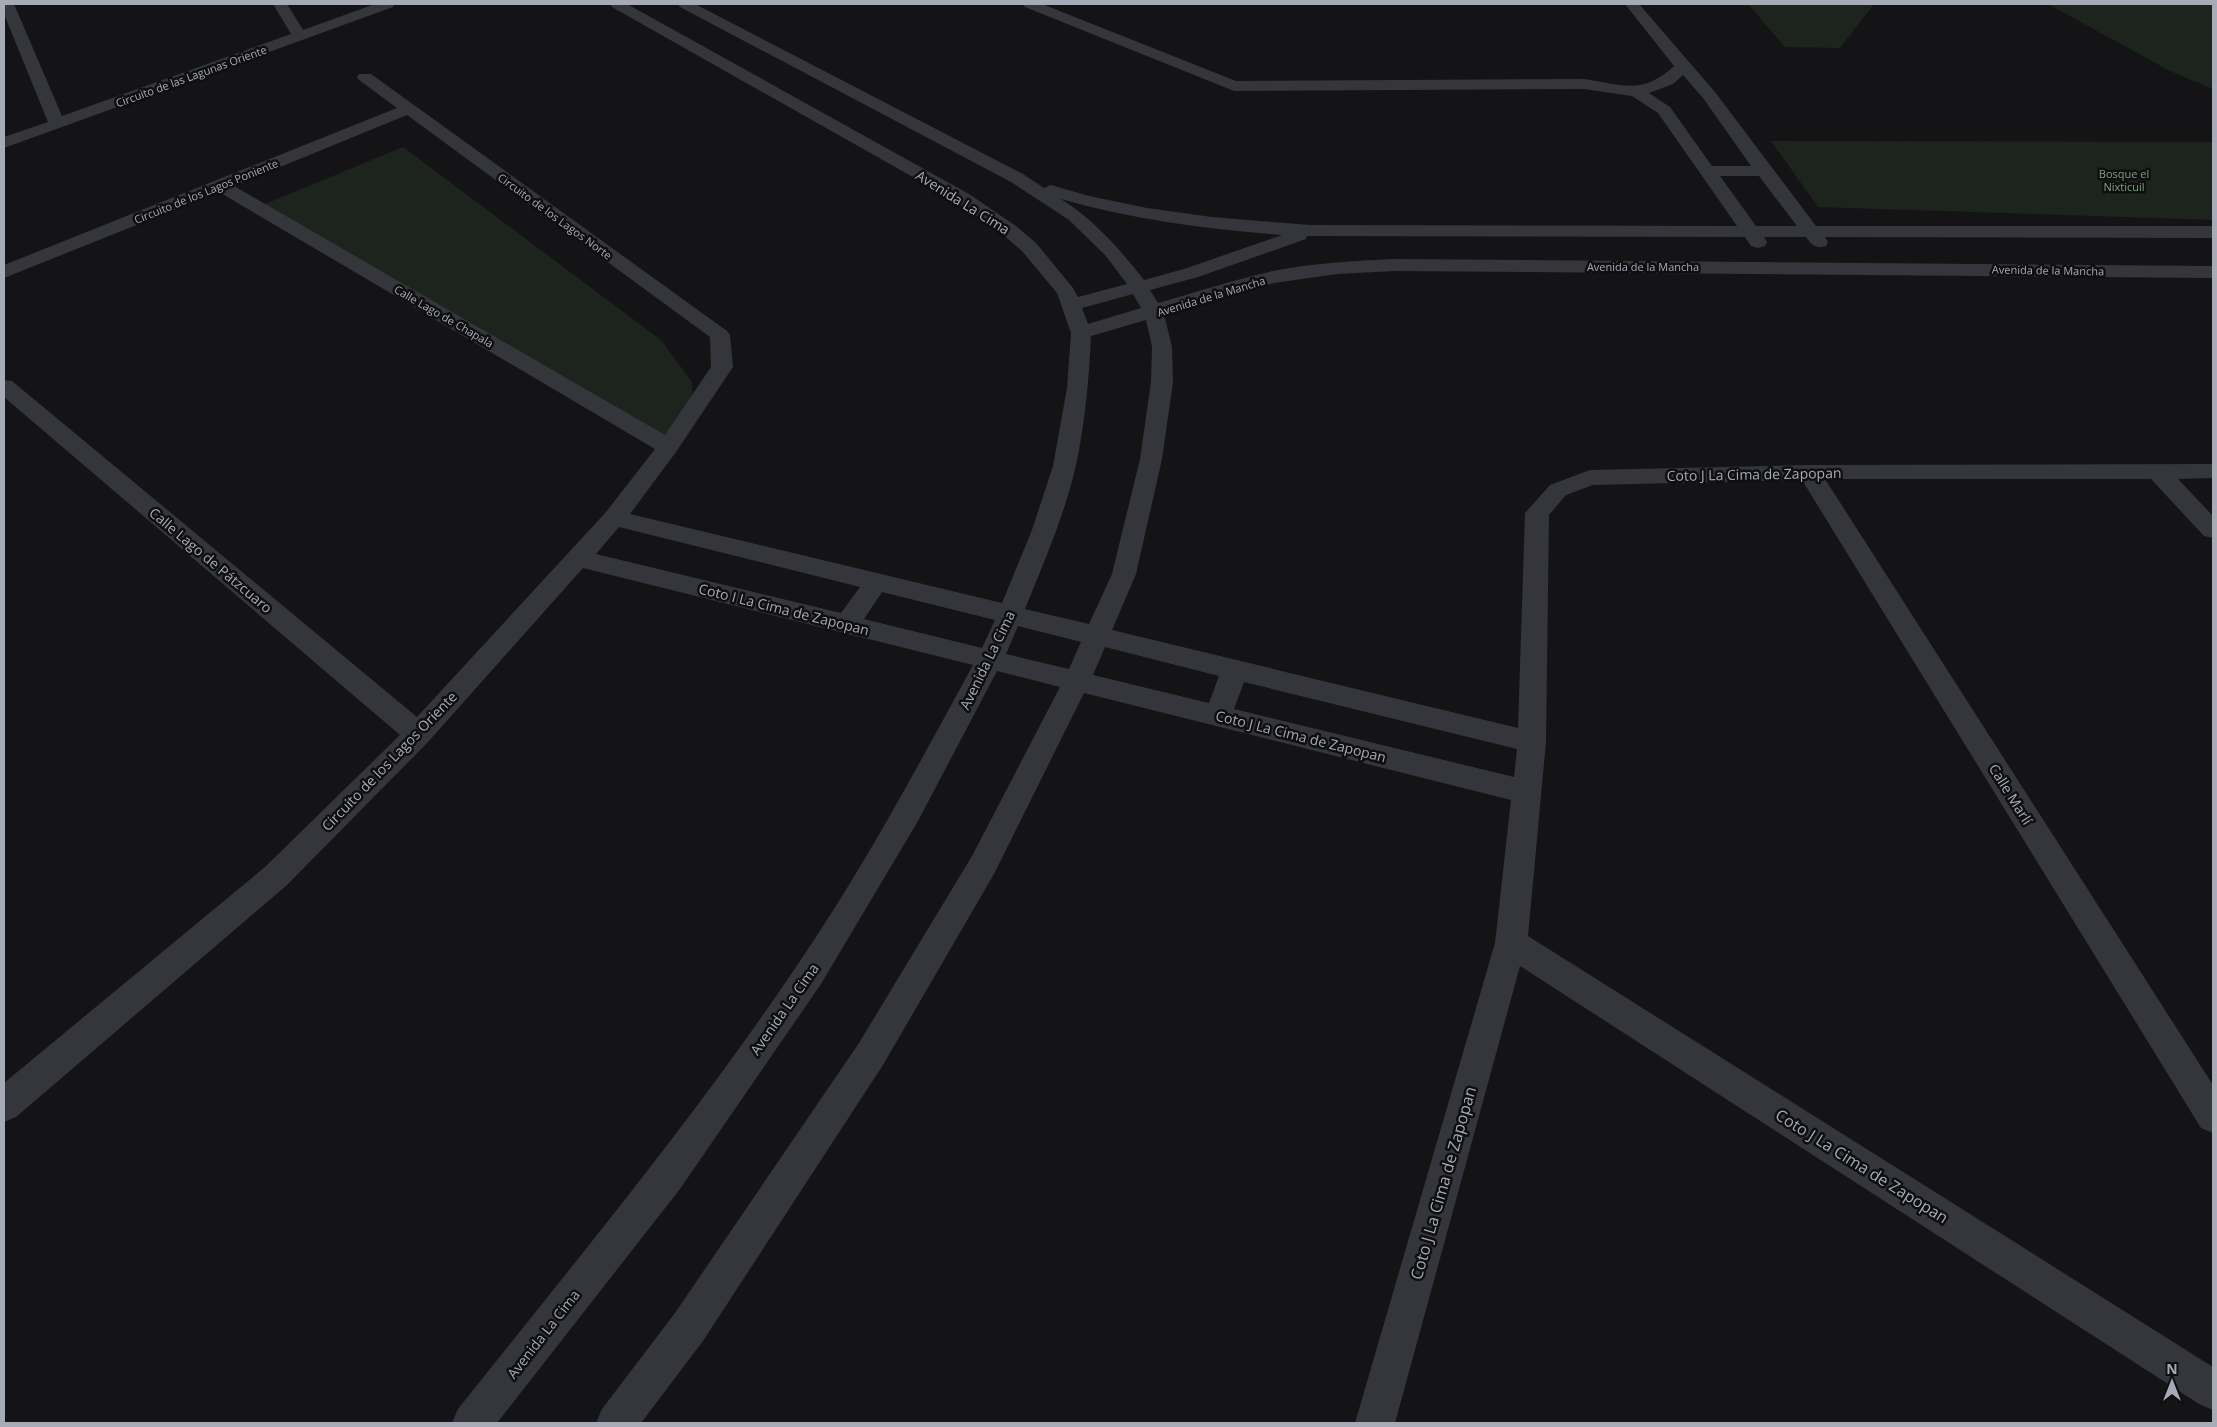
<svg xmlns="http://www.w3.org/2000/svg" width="2217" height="1427" font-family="'Open Sans',sans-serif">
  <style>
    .green { fill: #1c241d }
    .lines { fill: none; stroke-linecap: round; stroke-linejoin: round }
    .street { fill: #35363b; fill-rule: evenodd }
    .labels { text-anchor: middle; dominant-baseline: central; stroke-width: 5; stroke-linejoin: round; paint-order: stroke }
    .far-street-label { font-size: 11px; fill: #a6abb6; stroke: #0f0f11 }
    .far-park-label { font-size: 11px; fill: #7da17e; stroke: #0f0f11 }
    .street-label { font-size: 14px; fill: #a6abb6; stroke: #0f0f11 }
    .near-street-label { font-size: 16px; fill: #a6abb6; stroke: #0f0f11 }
  </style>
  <rect width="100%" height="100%" fill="#141416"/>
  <path class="green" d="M1748,4H1874L1840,48L1785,47Z
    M2048,4H2213V89L2170,71Z
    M1771,141L2213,142V220L1818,207Z
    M403,147L661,340L692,382L693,411L668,447L258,207Z"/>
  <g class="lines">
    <path class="street" d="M4,4H14L62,116L291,34L273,4H287L303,30L375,4H395L393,7L4,148V137L48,122L4,14Z
      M610,4H627L969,194L1016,226L1036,243L1073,288L1078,297L1127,284L1105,255L1069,220L1011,182L680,7L678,4H695L1023,174L1044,188L1051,185L1089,196L1147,208L1212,217L1310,225L1737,226L1658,113L1632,96L1584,89L1234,91L1025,7L1023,4H1042L1236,81L1584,79C1623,85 1643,95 1674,66L1625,4H1639L1715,92L1816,226H2213V238L1825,237L1828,242L1826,246C1815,249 1812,245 1806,237H1764L1767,242L1765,246L1758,248L1751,246L1745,237L1307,236L1306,239L1198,277L1150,290L1158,303C1196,292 1234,280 1273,271C1313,263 1354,261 1395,259L2213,266V278L1395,271L1337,274L1274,283L1164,314L1172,347L1173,382L1162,459L1136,574L1112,630L1518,728L1525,513L1550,485L1590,470L1809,465L2213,464V478L2178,479L2213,516V538L2204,536L2151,479H1825L2213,1085V1133L2201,1128L1802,480L1593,485L1566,495L1549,515L1546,742L1528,936L2213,1367V1410L2199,1404L1520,966L1395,1423H1355L1495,943L1511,800L1084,693L994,874L883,1065L703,1341L641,1423H596L602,1409L675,1313L859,1043L972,856L1060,687L997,671L918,821L821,984L680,1189L497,1423H452L458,1409C574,1263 694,1119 798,964C863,869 918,766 973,665L583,568L428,742L287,885L16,1117L4,1122V1083L265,867L400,735L4,397V380L12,381L417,717L606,512L655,449L219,192L4,278V265L397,108L359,80L357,77L359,74H371L727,331L730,335L733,367L676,452L630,514L1002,603L1032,530L1053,466L1067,388L1071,333L1057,293L1022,251L1002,234L957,202L612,7ZM1683,75L1703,98L1751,166H1712L1670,107L1649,93L1673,84ZM407,115L710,337L711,367L665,435L234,186ZM1720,176H1759L1797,226H1756ZM1061,199C1133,220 1207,229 1282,235L1184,269L1144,280C1119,248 1094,220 1061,199ZM1133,294L1141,308L1088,324L1082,308ZM1146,320L1152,347L1151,382L1140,459L1112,574L1089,624L1025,609C1044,562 1065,514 1076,465C1085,423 1089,380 1091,336ZM619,527L860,587L841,613L596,554ZM882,592L995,620L982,648L864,619ZM1018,626L1081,642L1069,669L1006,654ZM1105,647L1219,676L1209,703L1093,675ZM1244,682L1517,749L1514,777L1234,709Z"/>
  </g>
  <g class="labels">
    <g class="far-street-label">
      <text transform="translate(191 76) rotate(-20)">Circuito de las Lagunas Oriente</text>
      <text transform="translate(206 191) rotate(-22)">Circuito de los Lagos Poniente</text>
      <text transform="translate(555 216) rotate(36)">Circuito de los Lagos Norte</text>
      <text x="1643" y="266">Avenida de la Mancha</text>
      <text transform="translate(2048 270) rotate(1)">Avenida de la Mancha</text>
      <text transform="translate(1211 296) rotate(-17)">Avenida de la Mancha</text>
      <text transform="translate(444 316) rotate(30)">Calle Lago de Chapala</text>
    </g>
    <g class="far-park-label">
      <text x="2124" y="173">Bosque el<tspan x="2124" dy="13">Nixticuil</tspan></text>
    </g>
    <g class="street-label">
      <text transform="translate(963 202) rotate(32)">Avenida La Cima</text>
      <text transform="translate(1754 474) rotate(-1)">Coto J La Cima de Zapopan</text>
      <text transform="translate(211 560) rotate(40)">Calle Lago de Pátzcuaro</text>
      <text transform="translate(784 609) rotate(14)">Coto I La Cima de Zapopan</text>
      <text transform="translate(987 660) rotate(-64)">Avenida La Cima</text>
      <text transform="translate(1301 736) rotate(14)">Coto J La Cima de Zapopan</text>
      <text transform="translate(389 761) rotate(-46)">Circuito de los Lagos Oriente</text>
      <text transform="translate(2011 794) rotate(58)">Calle Marlí</text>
      <text transform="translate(784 1009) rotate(-55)">Avenida La Cima</text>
      <text transform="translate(543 1334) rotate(-52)">Avenida La Cima</text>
    </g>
    <g class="near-street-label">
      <text transform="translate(1862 1166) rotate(32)">Coto J La Cima de Zapopan</text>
      <text transform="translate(1443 1183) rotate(-74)">Coto J La Cima de Zapopan</text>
    </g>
  </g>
  <rect width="2217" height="1427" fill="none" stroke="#a6abb6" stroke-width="10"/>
  <g transform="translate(2172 1382)" stroke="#0f0f11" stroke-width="4" paint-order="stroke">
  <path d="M0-4L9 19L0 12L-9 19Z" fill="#a6abb6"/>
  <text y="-8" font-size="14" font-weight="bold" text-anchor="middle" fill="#a6abb6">N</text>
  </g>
</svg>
